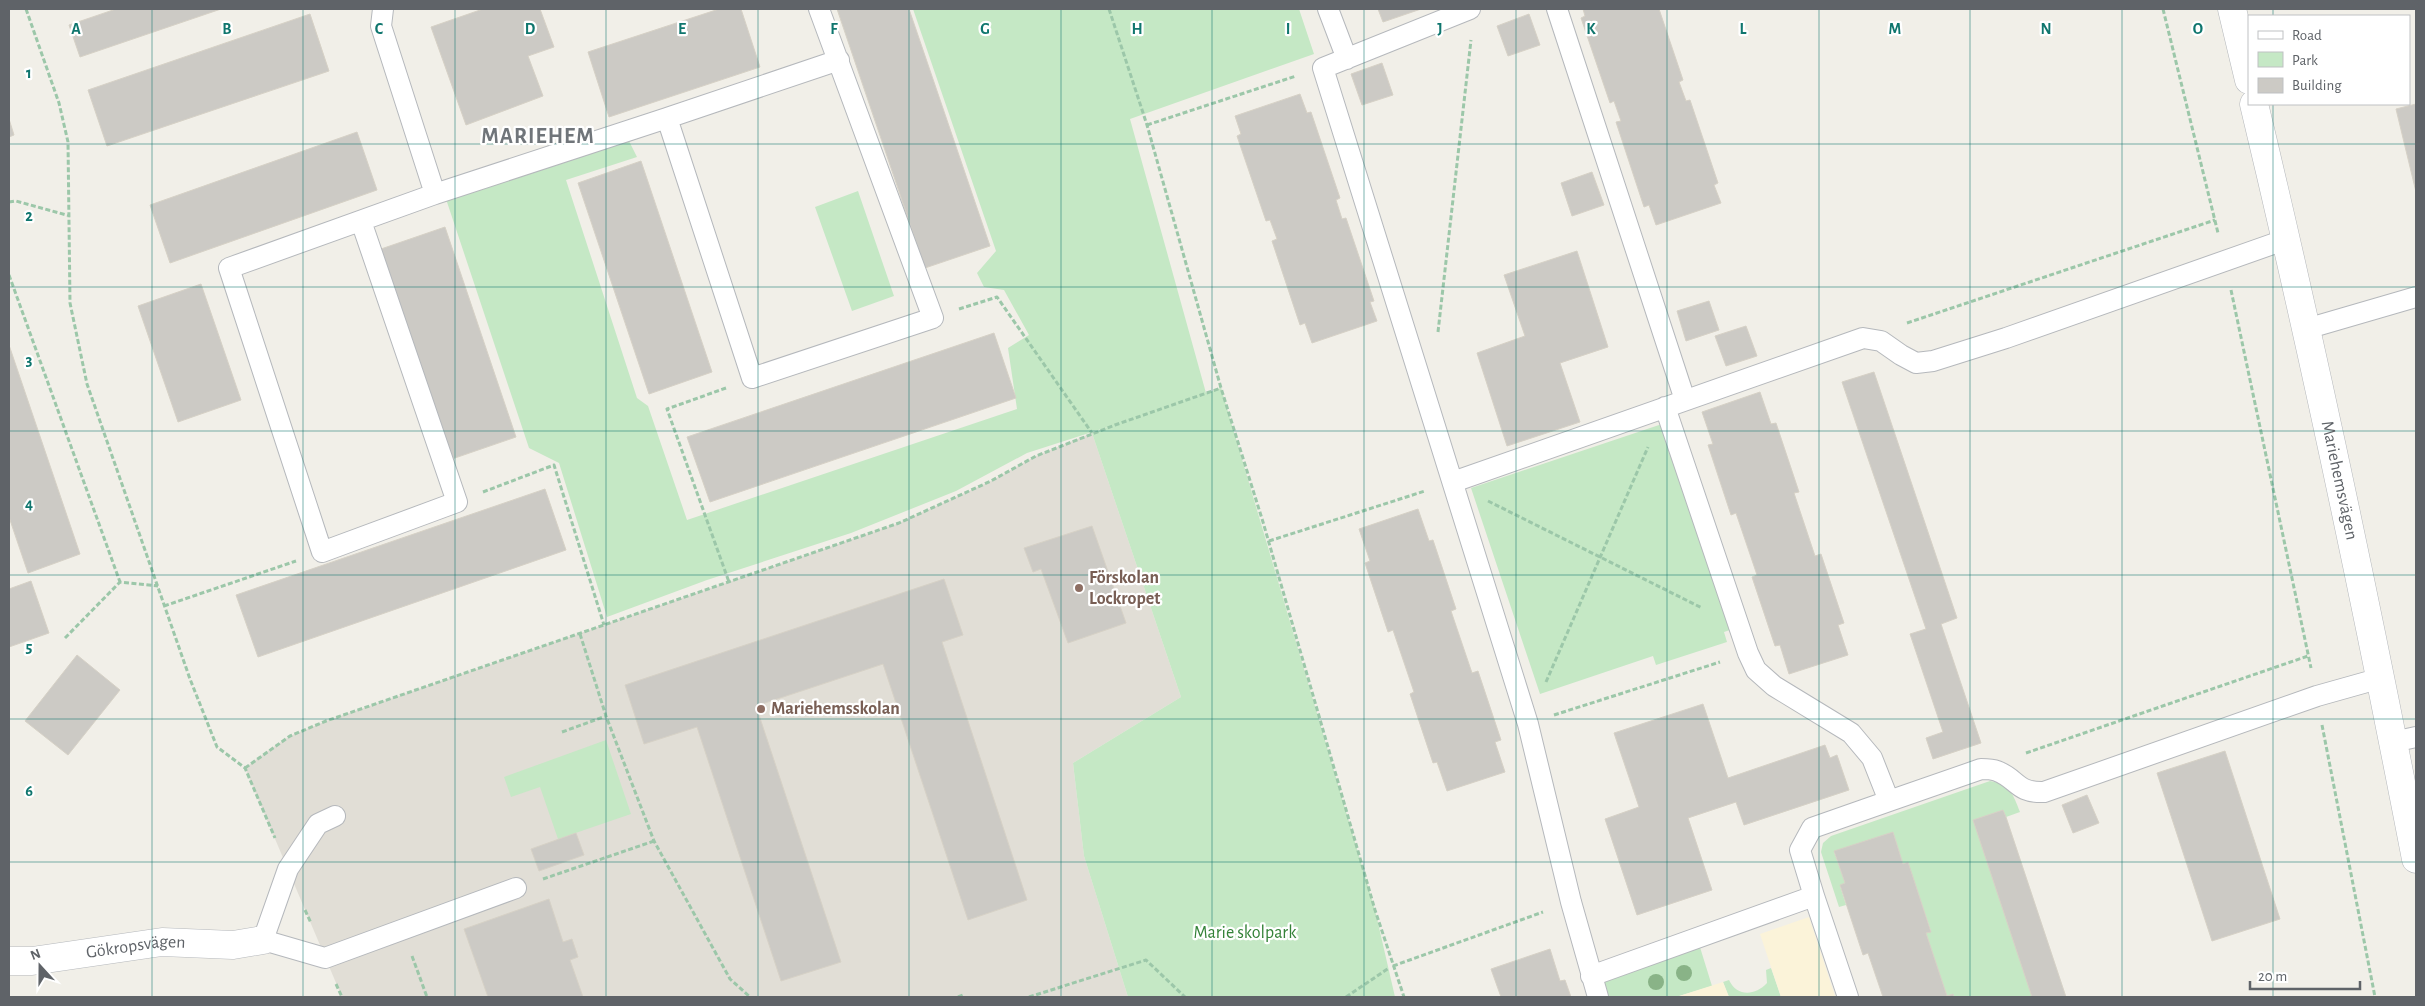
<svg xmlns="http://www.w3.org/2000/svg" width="2425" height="1006" font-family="'Alegreya Sans',sans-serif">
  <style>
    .education { fill: #e1ded6 }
    .green { fill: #c5e8c5 }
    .sand { fill: #fbf3d9 }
    .building { fill: #cccac5; stroke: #d6d1c6 }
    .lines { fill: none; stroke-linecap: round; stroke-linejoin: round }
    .service-casing { stroke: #b5b8bc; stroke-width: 22 }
    .minor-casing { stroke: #b5b8bc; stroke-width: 29 }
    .path { stroke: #9cc7a9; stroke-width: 3; stroke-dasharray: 5 2.5; stroke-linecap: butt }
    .service { stroke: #fff; stroke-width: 20 }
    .minor { stroke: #fff; stroke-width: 28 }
    .tree { fill: #89b387 }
    .grid { fill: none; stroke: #0f766e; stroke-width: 1; stroke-opacity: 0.55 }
    .education-dot { fill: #8d6e63; stroke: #fff; stroke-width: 2 }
    .labels { text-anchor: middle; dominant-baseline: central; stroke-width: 4.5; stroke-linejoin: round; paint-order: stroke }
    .street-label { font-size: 18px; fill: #5f6368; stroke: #fff }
    .education-label { font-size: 18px; font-weight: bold; fill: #785e54; stroke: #fff; text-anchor: start }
    .park-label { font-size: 18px; fill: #348238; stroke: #fff }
    .district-label { font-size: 22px; font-weight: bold; letter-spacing: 1px; fill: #70757a; stroke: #fff }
    .grid-label { font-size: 16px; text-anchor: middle; font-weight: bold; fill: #0f766e; stroke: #fff; stroke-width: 4.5; stroke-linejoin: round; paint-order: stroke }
  </style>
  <rect width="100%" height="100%" fill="#f1efe8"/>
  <path class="education" d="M1092,433L1181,697L1073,763L1084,856L1128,997H342L245,768L269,750L290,736L326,721L899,523L991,481L1036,456Z"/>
  <path class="green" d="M913,9H1299L1314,54L1130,119L1206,393L1221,388L1375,910L1395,997H1128L1084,856L1073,763L1181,697L1092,433L1111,426L1027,453L956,491L851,533L707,580L607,617L559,463L529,448L446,199L629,141L637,157L566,180L637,398L648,406L687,520L1017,409L1008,348L1029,335L1004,290L984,287L977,273L996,251Z
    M858,191L894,296L852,311L815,207Z
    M1671,421L1739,627L1724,632L1727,642L1656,665L1653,656L1540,694L1471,488Z
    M606,740L631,814L558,839L540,787L511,797L504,777Z
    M1990,781C2010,784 2013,794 2020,812L2006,817L2003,810L1973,820L2032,997H1954L1953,994L1947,996L1926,933L1931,931L1908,863L1903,864L1893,832L1834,852L1845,883L1840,886L1846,905L1839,907L1821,852L1823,843L1831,836Z
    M1699,944L1712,986L1676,997H1603L1599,979Z
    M1771,968L1781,997H1729L1723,982L1729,980C1737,997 1755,996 1767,983L1766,970Z"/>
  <path class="sand" d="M1809,917L1835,996L1781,997L1760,934Z
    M1723,982L1729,997H1676Z"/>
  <path class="building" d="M116,9H221L80,57L69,25Z
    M483,9H540L554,47L528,56L543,96L466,125L431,27Z
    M719,9H741L760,67L609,117L588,52Z
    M837,9H909L990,246L925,268Z
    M1378,9H1421L1383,22Z
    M1583,9H1659L1683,80L1679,82L1686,101L1690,100L1718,183L1714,185L1721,203L1656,225L1649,205L1644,207L1616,122L1621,121L1614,101L1610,103L1581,18L1585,16Z
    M310,14L329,71L107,146L88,90Z
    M1529,14L1540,45L1508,56L1497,26Z
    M1382,63L1393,95L1362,105L1351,74Z
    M1300,94L1307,113L1311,112L1340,198L1336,200L1342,219L1346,218L1374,301L1370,302L1377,321L1312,343L1305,323L1300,325L1272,241L1277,239L1270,220L1266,221L1237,136L1241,134L1235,116Z
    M2416,104V192L2396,109Z
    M9,119L14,135L9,137Z
    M357,132L377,190L170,263L150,205Z
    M641,161L712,372L649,394L578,183Z
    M1592,172L1604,205L1572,216L1561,183Z
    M445,227L516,437L452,459L381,249Z
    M1577,251L1608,347L1560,363L1580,422L1507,446L1477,353L1525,336L1504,275Z
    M201,284L241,400L178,422L138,306Z
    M1709,301L1719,330L1686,341L1677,311Z
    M1746,326L1757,356L1726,366L1715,336Z
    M994,333L1016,398L710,502L687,437Z
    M9,345L80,554L28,573L9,517Z
    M1874,372L1957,618L1941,624L1981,743L1933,759L1926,738L1943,732L1910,634L1926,629L1842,382Z
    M1760,392L1771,424L1776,423L1799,492L1794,493L1815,556L1821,554L1844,623L1838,625L1848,655L1789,674L1780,645L1775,646L1752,577L1757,575L1736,513L1731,515L1708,445L1713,444L1702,412Z
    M545,489L566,550L258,657L236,595Z
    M1418,509L1429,541L1433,540L1456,609L1451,611L1472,673L1478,671L1501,740L1495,742L1505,772L1447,791L1437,762L1433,763L1410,694L1414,692L1393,630L1388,632L1365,563L1370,561L1359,529Z
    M1092,526L1126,623L1068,643L1041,569L1033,572L1024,548Z
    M944,579L963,635L942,642L1027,900L968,920L883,664L756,706L841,962L781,981L697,727L644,744L625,685Z
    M31,581L49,633L9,647V589Z
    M77,655L120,690L68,755L25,721Z
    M1703,704L1728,778L1825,745L1830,758L1837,755L1849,790L1744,825L1736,802L1688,818L1712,890L1637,915L1605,819L1639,807L1614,733Z
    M2225,751L2280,919L2212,941L2157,773Z
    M2087,795L2099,823L2073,833L2062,805Z
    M2003,810L2006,817L2066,997H2032L1973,820Z
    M1893,832L1903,864L1908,862L1931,932L1926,933L1947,996L1953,994L1954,997H1883L1868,953L1863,955L1840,885L1845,883L1834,851Z
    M576,833L584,855L539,871L531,849Z
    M549,899L563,942L572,939L578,957L570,960L583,997H488L464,929Z
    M1550,949L1560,981L1565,980L1571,997H1501L1491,969Z"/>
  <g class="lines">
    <g class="service-casing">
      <path id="service" d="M819,9L933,318L752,378L667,118L839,60
        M1328,9L1347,59
        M1470,9L1323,68L1528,724L1571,902L1598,997
        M1557,9L1685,400
        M435,194L667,118
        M361,221L457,502L322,552L229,268L435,194L381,26L383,9
        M2306,329L2416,297
        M1665,407L1748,653L1756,670L1774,686L1851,733L1872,758L1889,801L1981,769C1986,769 1992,769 1997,771C2018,779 2016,793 2044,792L2317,696L2381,678
        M1453,482L1863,338L1881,341L1901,355L1916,363L1933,361L2006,338L2287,239
        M2393,742L2416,737
        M335,816L318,824L288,869L263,940L325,958L516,888
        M1814,896L1800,850L1812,828L1889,801
        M1591,976L1814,896L1848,997"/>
    </g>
    <g class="minor-casing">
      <g id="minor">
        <path d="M2232,9L2249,80"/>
        <path id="s1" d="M2254,104C2314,354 2367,606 2416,859"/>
        <path id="s2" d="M9,961H32L162,942L233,945L263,940"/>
      </g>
    </g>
    <path class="path" d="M26,9L59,103L68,142L70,303L87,384L190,679L217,747L245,768L275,838
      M1109,9L1147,125L1221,388L1263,522L1375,910L1404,997
      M2163,9L2218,233
      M1147,125L1296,76
      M9,202L16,201L70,216
      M9,275L120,582
      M2231,290L2311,668
      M959,309L997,297L1092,433
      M1907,323L2215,220
      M1438,332L1471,40
      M726,388L667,409L729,582
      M483,492L554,465L604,625
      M1488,501L1702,608
      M1269,541L1425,491
      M164,606L296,561
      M580,634L606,716L654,841L730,979L750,997
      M65,638L120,582L158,586
      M1546,682L1648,447
      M1554,715L1720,662
      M2322,725L2375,997
      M562,732L606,716
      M2026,753L2308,656
      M245,768L290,736L326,721L899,523L991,481L1036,456L1115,425L1221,388
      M543,879L654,841
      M305,910L311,923
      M412,956L427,997
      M1393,966L1543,912
      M336,984L342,997
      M958,997L963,995V997
      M1029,997L1146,960L1185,997
      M1346,997L1389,968"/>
    <use href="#service" class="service"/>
    <use href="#minor" class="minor"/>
  </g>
  <g class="tree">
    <circle cx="1684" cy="973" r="8"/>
    <circle cx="1656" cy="982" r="8"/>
  </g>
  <path class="grid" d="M152,9V997M303,9V997M455,9V997M606,9V997M758,9V997M909,9V997M1061,9V997M1212,9V997M1364,9V997M1516,9V997M1667,9V997M1819,9V997M1970,9V997M2122,9V997M2273,9V16M2273,104V997M9,144H2416M9,287H2416M9,431H2416M9,575H2416M9,719H2416M9,862H2416"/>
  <g class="education-dot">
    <circle cx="1079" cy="588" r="5"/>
    <circle cx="761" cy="709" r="5"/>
  </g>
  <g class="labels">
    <g class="street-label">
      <text stroke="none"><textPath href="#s1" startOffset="386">Mariehemsvägen</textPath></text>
      <text stroke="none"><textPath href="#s2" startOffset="128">Gökropsvägen</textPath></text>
    </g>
    <g class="education-label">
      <text x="1089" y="578">Förskolan<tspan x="1089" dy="21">Lockropet</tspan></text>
      <text x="771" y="709">Mariehemsskolan</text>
    </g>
    <g class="park-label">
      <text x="1245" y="933">Marie skolpark</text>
    </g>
    <g class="district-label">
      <text x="538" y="136">MARIEHEM</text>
    </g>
  </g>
  <g class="grid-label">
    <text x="76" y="34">A</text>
    <text x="227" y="34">B</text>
    <text x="379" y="34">C</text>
    <text x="530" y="34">D</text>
    <text x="682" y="34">E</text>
    <text x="834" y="34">F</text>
    <text x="985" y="34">G</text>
    <text x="1137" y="34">H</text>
    <text x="1288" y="34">I</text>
    <text x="1440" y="34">J</text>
    <text x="1591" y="34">K</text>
    <text x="1743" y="34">L</text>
    <text x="1895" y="34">M</text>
    <text x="2046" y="34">N</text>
    <text x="2198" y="34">O</text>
    <text x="29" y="78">1</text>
    <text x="29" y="221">2</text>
    <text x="29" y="365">3</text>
    <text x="29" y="509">4</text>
    <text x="29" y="652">5</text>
    <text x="29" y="796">6</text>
  </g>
  <rect width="2425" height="1006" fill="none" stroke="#5f6368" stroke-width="20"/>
  <rect x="2248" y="15" width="162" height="90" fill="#ffffff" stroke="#bfc1c3"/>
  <rect x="2258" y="31" width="25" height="8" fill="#ffffff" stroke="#bfc1c3"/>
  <text x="2292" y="40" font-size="15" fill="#5f6368">Road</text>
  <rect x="2258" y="52" width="25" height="15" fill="#c5e8c5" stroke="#bfc1c3"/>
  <text x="2292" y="65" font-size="15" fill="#5f6368">Park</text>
  <rect x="2258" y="78" width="25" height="15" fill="#cccac5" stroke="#bfc1c3"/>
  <text x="2292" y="90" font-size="15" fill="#5f6368">Building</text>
  <g transform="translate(40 966) rotate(339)" stroke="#ffffff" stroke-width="4" paint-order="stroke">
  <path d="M0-4L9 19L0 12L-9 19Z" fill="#5f6368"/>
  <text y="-8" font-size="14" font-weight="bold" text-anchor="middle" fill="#5f6368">N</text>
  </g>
  <path d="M2250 981v8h110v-8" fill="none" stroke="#5f6368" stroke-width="2.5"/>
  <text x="2258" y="981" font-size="15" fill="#5f6368" stroke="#ffffff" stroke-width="4" paint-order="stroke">20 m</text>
</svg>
